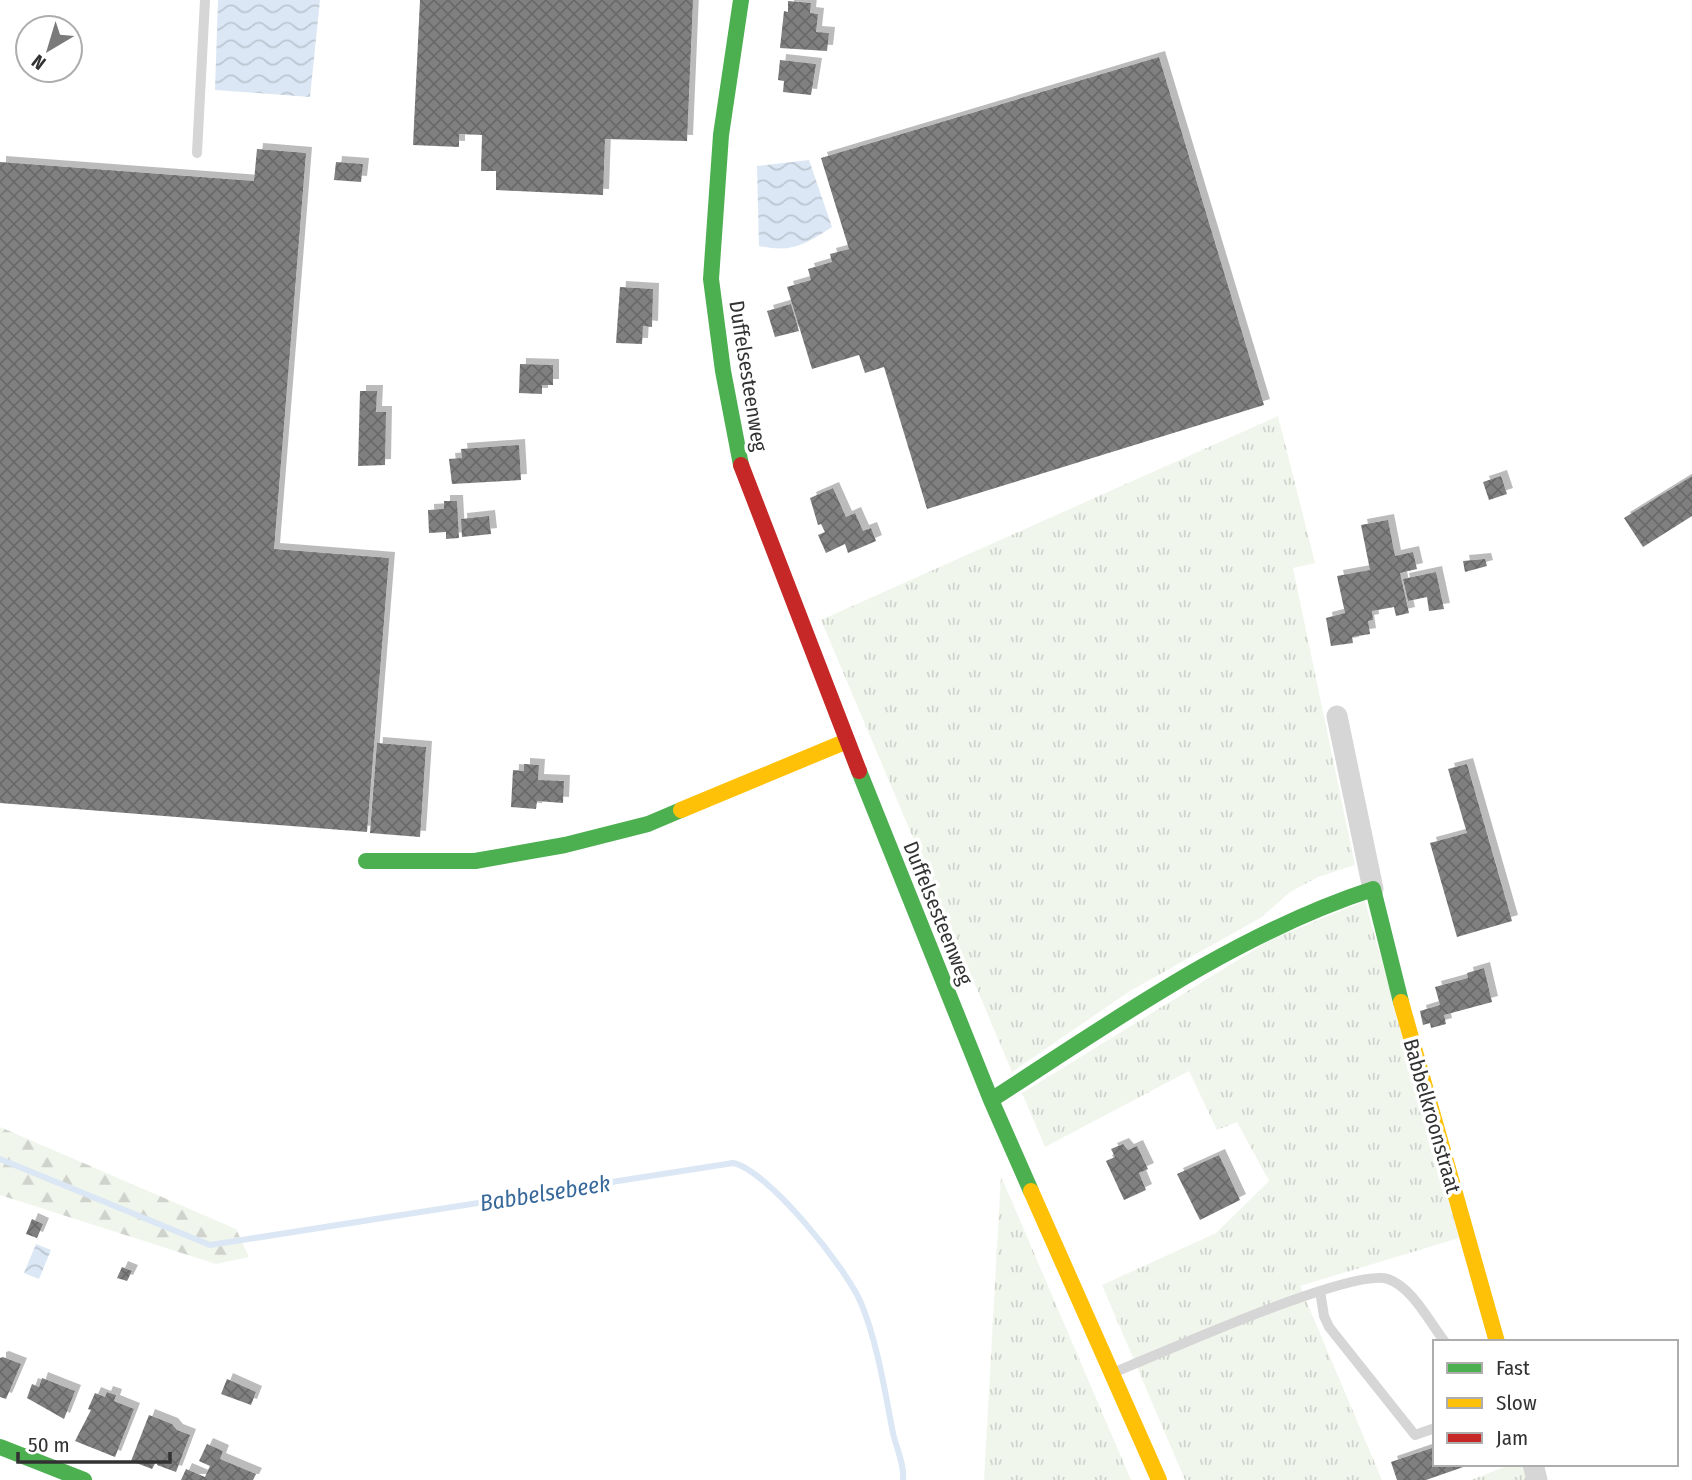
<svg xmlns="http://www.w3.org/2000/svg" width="1692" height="1480" font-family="'Fira Sans Condensed',sans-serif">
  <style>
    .grass { fill: url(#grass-tufts) }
    .forest { fill: url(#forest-firs) }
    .water { fill: url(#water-waves) }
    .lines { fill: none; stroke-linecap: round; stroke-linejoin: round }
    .stream { stroke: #dbe7f4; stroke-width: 6 }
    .building { fill: url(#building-cross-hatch); filter: url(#shadow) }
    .lane { stroke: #d6d6d6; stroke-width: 10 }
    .street { stroke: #d6d6d6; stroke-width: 21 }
    .fast { stroke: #4caf50; stroke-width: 16 }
    .slow { stroke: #ffc107; stroke-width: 16 }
    .jam { stroke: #c62828; stroke-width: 16 }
    .labels { text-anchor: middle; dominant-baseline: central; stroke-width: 7; stroke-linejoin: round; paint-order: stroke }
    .street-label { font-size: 21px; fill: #323232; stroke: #fff }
    .water-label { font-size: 23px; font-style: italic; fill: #38699b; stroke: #fff }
  </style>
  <defs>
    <pattern id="grass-tufts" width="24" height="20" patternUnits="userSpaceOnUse" patternTransform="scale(1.75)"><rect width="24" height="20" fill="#f1f6ed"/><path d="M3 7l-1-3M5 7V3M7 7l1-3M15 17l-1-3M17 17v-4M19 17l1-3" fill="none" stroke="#cfd3cc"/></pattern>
    <pattern id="forest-firs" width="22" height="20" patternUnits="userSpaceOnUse" patternTransform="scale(1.75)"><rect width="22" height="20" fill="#f1f6ed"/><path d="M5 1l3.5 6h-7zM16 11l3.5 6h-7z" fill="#cfd3cc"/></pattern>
    <pattern id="water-waves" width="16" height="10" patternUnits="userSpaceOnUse" patternTransform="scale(1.75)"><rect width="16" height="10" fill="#dbe7f4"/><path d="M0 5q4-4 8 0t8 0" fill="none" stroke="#bcc7d2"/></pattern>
    <pattern id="building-cross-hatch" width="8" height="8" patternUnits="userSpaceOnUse" patternTransform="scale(1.75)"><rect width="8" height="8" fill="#808080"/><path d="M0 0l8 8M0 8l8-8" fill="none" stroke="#696969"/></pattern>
    <filter id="shadow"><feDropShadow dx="6" dy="-6" stdDeviation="0" flood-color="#0004"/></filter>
  </defs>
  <rect width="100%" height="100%" fill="#fff"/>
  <path class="grass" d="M1278,416L1315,563L1293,568L1355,865L1318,877L1290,892L1262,917L1130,991L1012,1072L821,620Z
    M1365,901L1459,1238L1300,1286L1382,1480H1185L1102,1285L1216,1233L1269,1181L1237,1122L1217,1130L1189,1071L1045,1147L1022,1093L1272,939Z
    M1001,1176L1131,1480H984Z
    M1512,1464H1524L1529,1480H1471Z"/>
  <path class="forest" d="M0,1127L236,1229L249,1257L216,1264L0,1195Z"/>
  <path class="water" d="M218,0H320L310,97L215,90Z
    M809,160L832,227C805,245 791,253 759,246L757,166Z
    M36,1244L51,1250L39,1279L24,1273Z"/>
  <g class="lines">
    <path class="stream" d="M0,1159L210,1245L733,1163C768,1170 847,1269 861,1303C877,1341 885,1392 893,1433C896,1447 905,1466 903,1480"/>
  </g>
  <path class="building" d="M420,0H693L687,141L605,139L603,195L496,190V171H481L482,135L459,134V147L413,145Z
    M788,1L811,3L810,13L818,14L816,32L829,33L827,51L780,48L784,11L788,12Z
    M1159,57L1264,405L927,509L884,367L865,373L859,355L812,369L787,287L811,280L808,269L832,262L830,254L849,249L821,158Z
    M780,60L816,64L811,95L783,92L784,81L778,80Z
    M257,149L306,153L274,549L389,558L367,832L0,803V162L254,181Z
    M336,162L363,164L361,182L334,180Z
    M620,287L653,289L652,327L643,326L642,344L616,343Z
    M791,304L799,331L775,337L767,311Z
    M520,364L553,365V385H542V394L519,393Z
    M360,391H377L376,412H386L385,465L358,466Z
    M519,445L521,480L452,484L449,459L462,458L461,449Z
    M1501,476L1507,494L1489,500L1483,482Z
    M1692,476V516L1643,547L1624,518Z
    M833,488L846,517L855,513L863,531L871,528L876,541L848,553L845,544L826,553L818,535L825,532L821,524L818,525L810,498Z
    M444,501H457L459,538L446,539V532L429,533L428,510L444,509Z
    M489,516L491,534L462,537L461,519Z
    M1388,520L1395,556L1413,552L1417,569L1400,573L1409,613L1396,616L1394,607L1372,611L1373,620L1368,621L1370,634L1352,637L1353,643L1331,646L1326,618L1345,613L1337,576L1370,570L1361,525Z
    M1485,559L1487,566L1465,572L1463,561Z
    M1436,572L1444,609L1429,611L1427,597L1408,601L1403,579Z
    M377,743L426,747L420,837L370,833Z
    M524,764L539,765L538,780L564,781L563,803L537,801L536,809L511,807L513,770L524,771Z
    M1467,764L1512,921L1457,937L1430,843L1467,833L1448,769Z
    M1484,968L1492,1002L1444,1015L1446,1024L1431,1028L1430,1023L1423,1025L1420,1011L1440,1005L1435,987L1468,978L1467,973Z
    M1123,1144L1128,1150L1137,1146L1148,1169L1139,1173L1146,1190L1124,1200L1106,1161L1115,1157L1111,1149Z
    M1219,1155L1240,1200L1200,1220L1177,1174Z
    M32,1219L43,1224L37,1238L26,1234Z
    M122,1267L132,1271L127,1281L117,1278Z
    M3,1357L21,1364L6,1399L0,1397V1358Z
    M42,1378L75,1391L64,1419L27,1398L32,1384L39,1387Z
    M227,1379L256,1392L251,1405L221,1394Z
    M107,1392L116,1395L114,1401L134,1409L115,1457L75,1441L91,1410L88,1409L95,1393L105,1397Z
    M149,1415L172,1424L177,1430L190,1435L176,1472L157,1465V1460L152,1469L131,1461Z
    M207,1444L223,1451L220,1459L256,1474L253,1480H181L186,1469L205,1477L210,1466L199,1461Z
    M1435,1447V1464L1469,1465L1426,1480H1397L1391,1462Z"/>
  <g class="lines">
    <path class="lane" d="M197,153L205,0
      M1320,1291L1324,1316L1329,1327L1415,1435L1435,1428
      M1115,1372C1160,1354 1352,1267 1388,1279C1412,1287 1430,1323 1445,1342"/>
    <path class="street" d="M1337,716L1373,889
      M1533,1464L1537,1480"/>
    <path class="fast" d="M741,465L723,371L711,279L721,135L741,0
      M859,771L991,1100L1031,1191
      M366,861H475L565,845L648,824L681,810
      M991,1100C1112,1022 1235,934 1373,889L1401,1002
      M0,1447L84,1480"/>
    <path class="slow" d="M681,810L847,741
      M1401,1002L1497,1342
      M1031,1191L1159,1480"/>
    <path class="jam" d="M741,465L859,771"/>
  </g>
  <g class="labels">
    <g class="street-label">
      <text transform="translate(748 376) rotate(81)">Duffelsesteenweg</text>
      <text transform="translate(938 913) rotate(68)">Duffelsesteenweg</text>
      <text transform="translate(1432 1116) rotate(74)">Babbelkroonstraat</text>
    </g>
    <g class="water-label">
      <text transform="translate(545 1193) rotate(-9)">Babbelsebeek</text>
    </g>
  </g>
  <rect x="1433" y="1340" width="245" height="126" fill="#ffffff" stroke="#adadad" stroke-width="2"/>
  <rect x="1447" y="1363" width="35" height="10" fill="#4caf50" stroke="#adadad" stroke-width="2"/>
  <text x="1496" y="1375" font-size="21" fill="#323232">Fast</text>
  <rect x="1447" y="1398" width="35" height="10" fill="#ffc107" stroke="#adadad" stroke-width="2"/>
  <text x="1496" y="1410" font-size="21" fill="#323232">Slow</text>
  <rect x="1447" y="1433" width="35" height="10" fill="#c62828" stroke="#adadad" stroke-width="2"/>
  <text x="1496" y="1445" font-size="21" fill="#323232">Jam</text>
  <g transform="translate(49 49) rotate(218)"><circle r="33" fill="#ffffff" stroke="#adadad" stroke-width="2"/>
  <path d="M0-5L12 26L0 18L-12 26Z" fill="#7a7a7a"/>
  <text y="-10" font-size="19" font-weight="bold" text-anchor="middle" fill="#323232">N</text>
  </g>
  <path d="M18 1452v10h152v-10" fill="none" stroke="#323232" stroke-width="3.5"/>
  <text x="28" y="1452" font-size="21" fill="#323232" stroke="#ffffff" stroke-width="5" paint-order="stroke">50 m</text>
</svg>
